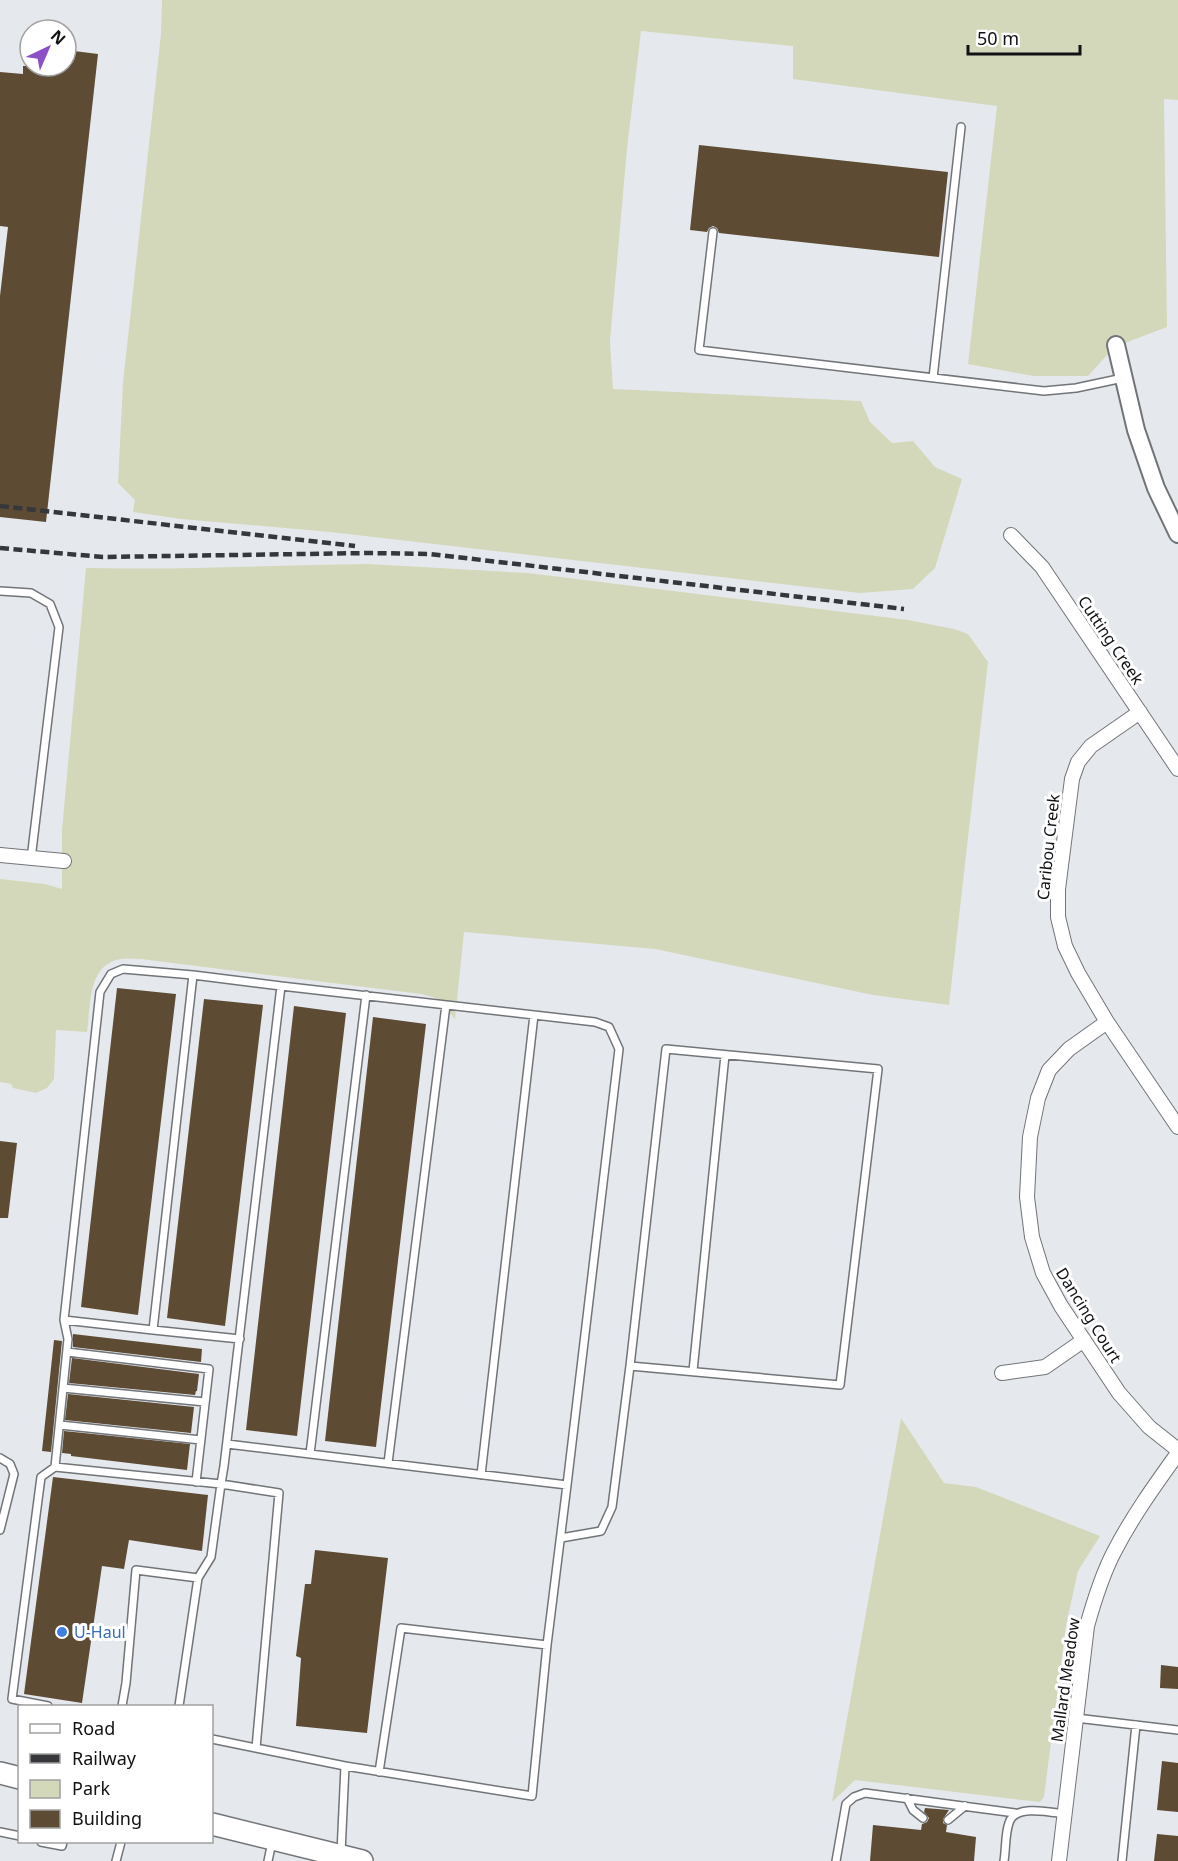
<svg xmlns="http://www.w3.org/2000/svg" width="1178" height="1861" font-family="'Noto Sans',sans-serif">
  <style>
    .green { fill: #d4d8ba }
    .building { fill: #5d4b34 }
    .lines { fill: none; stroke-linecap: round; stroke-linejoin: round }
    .service-casing { stroke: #717478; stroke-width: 10 }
    .minor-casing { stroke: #717478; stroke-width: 16 }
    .tertiary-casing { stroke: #717478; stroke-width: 20 }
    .primary-casing { stroke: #717478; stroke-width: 24 }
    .service { stroke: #fff; stroke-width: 7 }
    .minor { stroke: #fff; stroke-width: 14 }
    .tertiary { stroke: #fff; stroke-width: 16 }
    .primary { stroke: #fff; stroke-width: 21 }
    .rail { stroke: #36373a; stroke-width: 4.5; stroke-dasharray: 9 4.5; stroke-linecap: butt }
    .shop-dot { fill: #3f7fe0; stroke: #fff; stroke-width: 2 }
    .labels { text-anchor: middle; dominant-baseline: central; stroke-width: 6; stroke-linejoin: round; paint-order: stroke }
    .street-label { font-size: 16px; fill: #111214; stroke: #fff }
    .shop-label { font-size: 16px; fill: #366cbe; stroke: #fff; text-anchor: start }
  </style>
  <rect width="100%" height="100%" fill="#e5e9ee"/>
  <path class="green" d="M162,0H1178V100L1164,99L1167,327L1125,343L1108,354L1088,376H1033L968,364L997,106L793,79V46L641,31L627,149L610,341L613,389L861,401L870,422L892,443L913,441L935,467L962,479L935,568L913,589L860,593L330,532L181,519L133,512L135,500L118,483L123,383L161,34Z
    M368,564L528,573L908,620L954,629L968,634L988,662L949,1005L873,995L655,949L464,932L455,1019L436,998L421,994L141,959C135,959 127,958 121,959C87,964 91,1007 87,1032L56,1030L54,1079L47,1088L36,1093L13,1088L11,1084L0,1082V879L45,884L62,889V830L86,568C180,570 274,565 368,564Z
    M901,1418L944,1483L976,1487L1100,1536L1078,1571L1066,1625L1044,1797L1040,1802L855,1780L832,1802Z"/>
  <path class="building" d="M66,50L98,54L46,522L0,517V296L8,227L0,226V72L23,74V66H66Z
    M699,145L948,172L939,257L719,233L717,228L713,226L709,228L707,232L690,230Z
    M117,988L176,994L138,1315L81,1307Z
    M204,999L263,1005L225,1326L167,1318Z
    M294,1006L346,1013L297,1436L246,1430Z
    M373,1017L426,1024L376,1447L325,1441Z
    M0,1141L17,1143L8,1218H0Z
    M73,1334L202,1349L201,1362L73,1347Z
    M54,1340L62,1341L51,1452L42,1451Z
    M72,1358L199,1374L197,1391H196L195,1395L69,1383Z
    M68,1394L194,1407L191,1433L65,1420Z
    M64,1431L190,1444L187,1470L71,1456V1454L62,1453Z
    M53,1477L208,1495L202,1551L129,1540L124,1569L102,1566L82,1703L24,1694Z
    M315,1550L388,1558L367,1733L296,1726L301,1658L296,1656L305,1584H311Z
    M1161,1665L1178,1667V1689L1160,1688Z
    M1162,1761L1178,1763V1812L1157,1810Z
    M925,1808L949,1810L943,1819V1823L947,1825L946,1832L976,1837L974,1861H870L873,1825L921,1830L922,1824L927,1822L929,1818L924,1812Z
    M1157,1834L1178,1836V1861H1154Z"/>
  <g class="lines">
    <g class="service-casing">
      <path id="service" d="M713,232L699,350L1044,391L1076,388L1123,378
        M933,378L961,127
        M0,591L31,593L50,604L59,627L31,859
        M153,1330L64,1320L100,992L111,974L123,969L193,975
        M240,1339L153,1330L193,975L281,986L224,1466L221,1484L279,1493L256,1748L345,1766L341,1853
        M67,1352L209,1369L196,1482
        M693,1371L725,1055
        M63,1388L205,1402
        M60,1425L201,1440
        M227,1444L567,1485L619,1049L609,1027L595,1022L281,986
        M310,1454L366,995
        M0,1458L10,1464L14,1474L0,1530
        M388,1463L446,1005
        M55,1467L68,1339L64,1320
        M481,1475L534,1015
        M561,1538L601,1531L612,1507L630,1366L666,1049L878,1069L840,1385L630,1366
        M48,1706L12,1699L41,1477L55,1467L221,1484L211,1557L198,1578L136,1570L126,1683L122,1706
        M179,1706L198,1578
        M1076,1718L1178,1730
        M212,1739L256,1748
        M345,1766L532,1796L547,1645L567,1485
        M379,1772L401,1628L547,1645
        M907,1798L913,1810L923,1818
        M948,1820L965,1806
        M0,1832L20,1836
        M41,1842L62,1846L63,1842
        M116,1861L121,1842
        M268,1861L272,1842
        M836,1861L846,1804L854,1797L865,1793L1015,1813
        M1004,1861C1006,1849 1005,1834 1009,1823C1014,1804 1050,1812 1065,1814
        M1122,1861L1136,1725"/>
    </g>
    <g class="minor-casing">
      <path id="minor" d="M1011,535L1042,567L1178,769
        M1140,712L1091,746L1078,762L1072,779L1058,889V917L1065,946L1078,973L1107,1022L1178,1127
        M0,855L64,861
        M1107,1022L1069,1049L1049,1070L1038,1098L1030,1137L1027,1197L1032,1237L1043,1273L1061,1306L1119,1393L1149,1427L1178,1450
        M1002,1373L1045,1367L1084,1340
        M1059,1861L1087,1626C1094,1601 1102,1575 1114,1552C1132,1517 1155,1485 1178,1453"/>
    </g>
    <g class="tertiary-casing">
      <path id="tertiary" d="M1116,345L1136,430L1156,488L1178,534"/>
    </g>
    <g class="primary-casing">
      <path id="primary" d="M0,1773L20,1778
        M212,1824L362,1861"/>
    </g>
    <use href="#service" class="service"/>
    <use href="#minor" class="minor"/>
    <use href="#tertiary" class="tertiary"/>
    <use href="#primary" class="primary"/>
    <path class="rail" d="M0,506L355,546
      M0,548L103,557L369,553L430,554L904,609"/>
  </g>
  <circle class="shop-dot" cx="62" cy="1632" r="6"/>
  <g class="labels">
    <g class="street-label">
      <text transform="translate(1111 640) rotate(56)">Cutting Creek</text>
      <text transform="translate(1048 847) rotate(-84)">Caribou Creek</text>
      <text transform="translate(1089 1315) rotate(58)">Dancing Court</text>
      <text transform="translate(1065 1680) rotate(-82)">Mallard Meadow</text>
    </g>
    <g class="shop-label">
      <text x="74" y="1632">U-Haul</text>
    </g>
  </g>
  <rect x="18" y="1705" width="195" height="138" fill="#ffffff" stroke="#a0a0a1" stroke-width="1.5"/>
  <rect x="30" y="1724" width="30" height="9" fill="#ffffff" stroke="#a0a0a1" stroke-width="1.5"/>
  <text x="72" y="1735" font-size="18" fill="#111214">Road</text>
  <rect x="30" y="1754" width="30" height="9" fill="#36373a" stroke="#a0a0a1" stroke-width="1.5"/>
  <text x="72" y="1765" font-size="18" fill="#111214">Railway</text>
  <rect x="30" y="1780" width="30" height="18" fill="#d4d8ba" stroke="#a0a0a1" stroke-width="1.5"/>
  <text x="72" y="1795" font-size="18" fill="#111214">Park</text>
  <rect x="30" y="1810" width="30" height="18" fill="#5d4b34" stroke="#a0a0a1" stroke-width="1.5"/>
  <text x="72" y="1825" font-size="18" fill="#111214">Building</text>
  <g transform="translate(48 48) rotate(44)"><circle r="28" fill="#ffffff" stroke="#a0a0a1" stroke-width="1.5"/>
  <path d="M0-4.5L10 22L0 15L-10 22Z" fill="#8b50c6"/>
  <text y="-9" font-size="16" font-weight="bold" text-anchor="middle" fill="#111214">N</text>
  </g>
  <path d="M968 45v9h112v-9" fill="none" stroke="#111214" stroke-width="3"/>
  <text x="977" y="45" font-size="18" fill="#111214" stroke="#ffffff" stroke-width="4.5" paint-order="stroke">50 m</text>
</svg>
